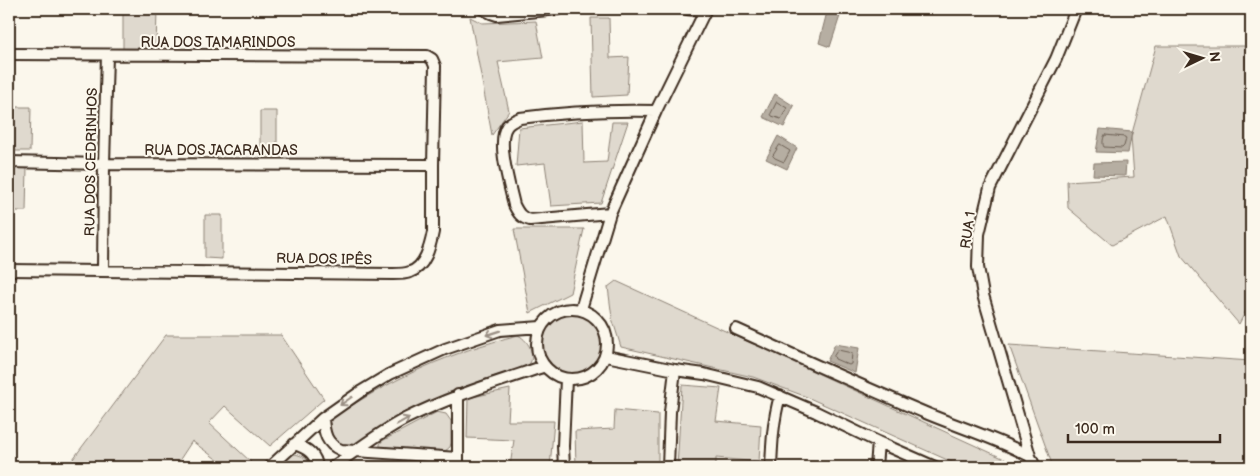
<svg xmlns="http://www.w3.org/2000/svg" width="1260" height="476" font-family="'Balsamiq Sans',sans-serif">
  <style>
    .green { fill: #dfd9ce; stroke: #8d8276 }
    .water { fill: #b6aea2; stroke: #85796d }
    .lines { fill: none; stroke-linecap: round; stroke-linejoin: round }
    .shore { stroke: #6c5f53; stroke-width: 1 }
    .minor-casing { stroke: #3b2a1e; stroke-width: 14 }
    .minor { stroke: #fbf7ec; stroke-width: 10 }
    .oneway { stroke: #9b9085 }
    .labels { text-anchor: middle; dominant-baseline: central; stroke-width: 4; stroke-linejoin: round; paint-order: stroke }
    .street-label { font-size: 14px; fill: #3b2a1e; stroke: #fbf7ec }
  </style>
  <rect width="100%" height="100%" fill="#fbf7ec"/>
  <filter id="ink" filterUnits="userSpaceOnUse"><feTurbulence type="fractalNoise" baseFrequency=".02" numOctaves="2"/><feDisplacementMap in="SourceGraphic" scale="10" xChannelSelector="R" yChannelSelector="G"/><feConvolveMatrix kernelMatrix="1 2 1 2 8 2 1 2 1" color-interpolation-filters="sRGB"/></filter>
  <g filter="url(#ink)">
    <path class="green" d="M123,9H157L156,50L123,49Z
      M470,17L482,23L536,21L543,58L498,62L509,111L492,135Z
      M591,18H609L610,58L629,57L627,95L593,97Z
      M1156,46H1245L1248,89H1251V301L1239,324L1181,256L1167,216L1112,245L1068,208L1067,181L1134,177L1131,137Z
      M13,107H31L30,151H13Z
      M260,111H277V155H260Z
      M583,121L584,163L607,162L612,122H628L601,203L551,206L545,163L516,166L519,128Z
      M9,167H27L26,211H9Z
      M205,215H222V259L205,258Z
      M514,229H584L570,293L530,313Z
      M616,281L1022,467H963L807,397L753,377L621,347L612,318L608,287Z
      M540 344a32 32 0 1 1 64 0a32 32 0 1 1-64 0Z
      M166,335H281L324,399L270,446L225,406L209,423L251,462L246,467H227L192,441L175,467H67Z
      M518,335C530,341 539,360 524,369C518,372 509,372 502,374C488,378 475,383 462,388C424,403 389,424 354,445C336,451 322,432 335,416C395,377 449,353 518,335Z
      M1009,345L1251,361V467H1053Z
      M682,385L721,388L716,421L761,425L759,462L716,458V467H677Z
      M510,389L508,421H554L550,467H468V465L510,466L514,440L467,438L468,398Z
      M615,410L658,414V467H576L575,431L614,429Z
      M437,412L446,414L451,421V443L450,447L444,452L382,449L380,447V444L382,441Z
      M295,454C303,456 309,459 312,467H276L290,455Z"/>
    <path class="water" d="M827,12L840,16L830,47L819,43Z
      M775,94L794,106L784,127L763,117Z
      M1100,129L1132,132L1128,153L1096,152Z
      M778,136L797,148L787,169L766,159Z
      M1126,162L1125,176L1093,175L1094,163Z
      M835,344L859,348L855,373L827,361Z"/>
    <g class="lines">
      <path class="shore" d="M777,102L787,108L781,119L772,116L771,114Z
        M1105,135L1125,137L1126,139L1124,146L1122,148L1104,147C1102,144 1103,137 1105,135Z
        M780,145L790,151L784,162L775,158L773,156Z
        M838,350L852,353L851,364L849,365L835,359L834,356Z"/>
      <g class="minor-casing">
        <path id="minor" d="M483,9L491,13L497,15L559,9
          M687,9L705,11
          M9,54L427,56L432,59L435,66L433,165V232C430,247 425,267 410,272C405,274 399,274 393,274L9,270
          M9,162L104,164L433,165
          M610,213L530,220C521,218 518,213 514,205C510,187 496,141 507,126C510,122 515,120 520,118C565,112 610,110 656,111
          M103,270L104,164L107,55
          M537 344a35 35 0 1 1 70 0a35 35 0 1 1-70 0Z
          M581,309L610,213L656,111L706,9
          M736,329C800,358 863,387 928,414C962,428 998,439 1030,456
          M606,356L675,370L704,374L758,387L816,412L878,442L935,467
          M323,418C324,433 326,444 341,450L458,458
          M294,444C307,448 316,454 317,467
          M270,467L323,418L360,392L390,374L445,349L500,330L541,327
          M333,467C357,450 381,431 407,418C451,396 498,382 545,366
          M458,467V395
          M564,467L563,446L566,379
          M668,467L670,412L675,370
          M771,467C772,443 773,420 780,396
          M876,467L878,442
          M1035,467L1030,456L983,295L978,267L979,234L990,188L1056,59L1076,9"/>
      </g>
      <use href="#minor" class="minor"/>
    </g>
    <defs><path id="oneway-shaft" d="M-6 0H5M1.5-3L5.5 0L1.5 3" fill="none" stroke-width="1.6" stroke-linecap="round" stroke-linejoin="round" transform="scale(1.25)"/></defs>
    <g class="oneway">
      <use href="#oneway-shaft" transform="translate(493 333) rotate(162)"/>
      <use href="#oneway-shaft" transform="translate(346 401) rotate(145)"/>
      <use href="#oneway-shaft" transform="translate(403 421) rotate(-29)"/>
    </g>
  </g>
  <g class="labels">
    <g class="street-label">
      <text x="218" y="42">RUA DOS TAMARINDOS</text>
      <text x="221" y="150">RUA DOS JACARANDAS</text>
      <text transform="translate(91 162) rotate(-89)">RUA DOS CEDRINHOS</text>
      <text transform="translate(968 230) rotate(-82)">RUA 1</text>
      <text transform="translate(324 259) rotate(1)">RUA DOS IPÊS</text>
    </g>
  </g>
  <rect width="1260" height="476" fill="none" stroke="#fbf7ec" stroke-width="30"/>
  <rect x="15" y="15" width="1230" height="446" fill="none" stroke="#3b2a1e" stroke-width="2" filter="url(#ink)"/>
  <g transform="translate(1202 58) rotate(85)" stroke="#fbf7ec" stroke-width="4" paint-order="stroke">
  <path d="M0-4L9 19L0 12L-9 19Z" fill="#3b2a1e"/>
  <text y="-8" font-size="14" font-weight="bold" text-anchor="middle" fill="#3b2a1e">N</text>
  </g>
  <path d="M1068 434v8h152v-8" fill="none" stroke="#3b2a1e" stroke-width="2.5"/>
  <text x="1075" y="434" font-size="15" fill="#3b2a1e" stroke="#fbf7ec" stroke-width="4" paint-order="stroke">100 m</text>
</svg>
